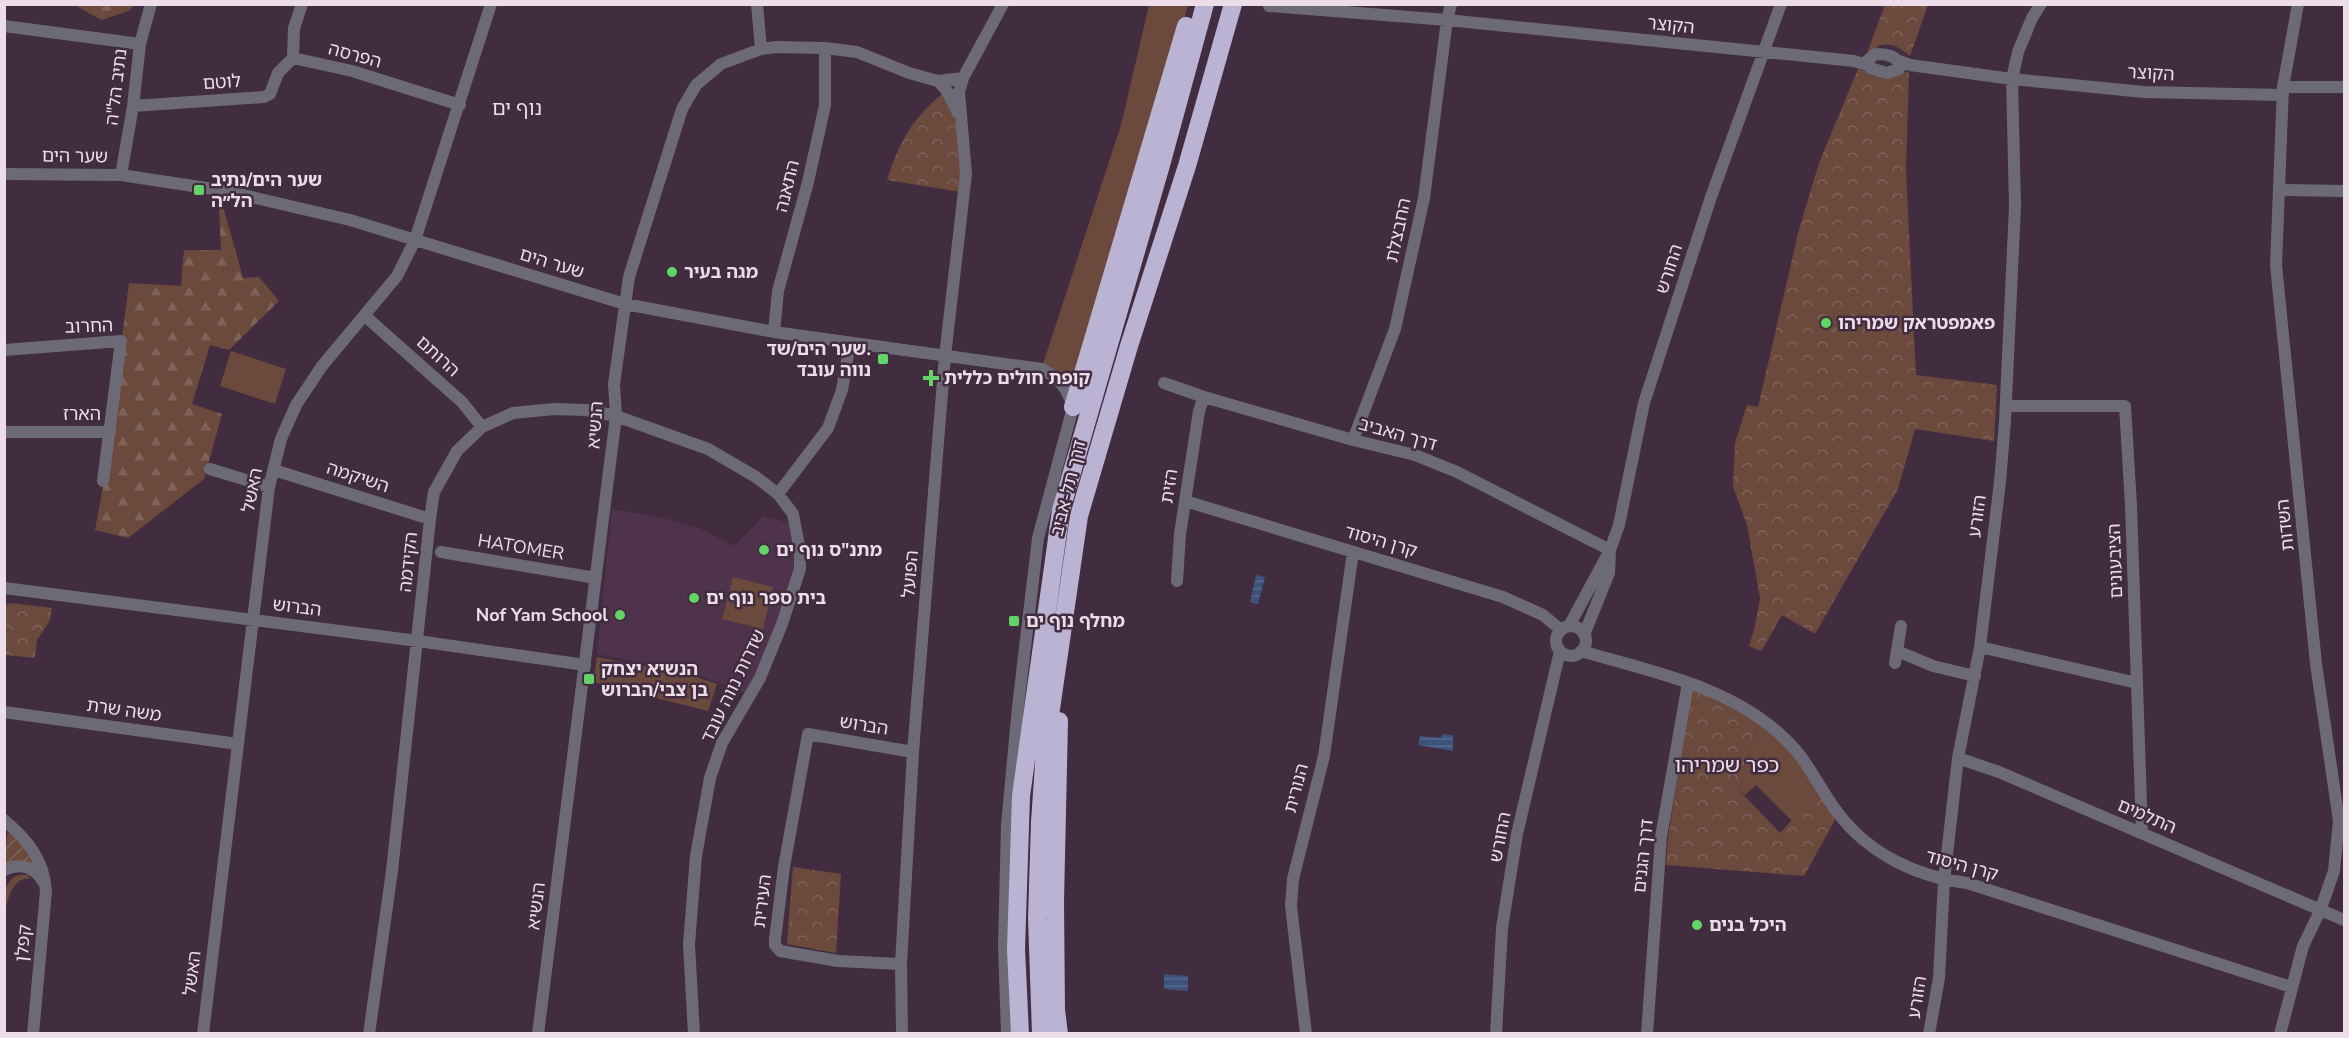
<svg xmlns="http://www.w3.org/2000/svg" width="2349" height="1038" font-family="'Nunito Sans','Noto Sans Hebrew',sans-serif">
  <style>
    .built { fill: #4f334c }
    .grass { fill: #6b493c }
    .forest { fill: url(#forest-firs) }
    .park { fill: url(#park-crowns) }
    .garden { fill: url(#garden-furrows) }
    .water { fill: url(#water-rules) }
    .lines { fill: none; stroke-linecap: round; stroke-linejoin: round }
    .minor { stroke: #6d6a77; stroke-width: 12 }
    .highway { stroke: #bbb3d3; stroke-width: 18 }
    .poi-dot { fill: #64d468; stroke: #422c40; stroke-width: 2 }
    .labels { text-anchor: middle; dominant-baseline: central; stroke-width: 5; stroke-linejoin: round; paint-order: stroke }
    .street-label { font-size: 18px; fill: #ecdde9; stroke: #422c40 }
    .poi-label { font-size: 18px; font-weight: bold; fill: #ecdde9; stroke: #422c40; text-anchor: start }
    .neighbourhood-label { font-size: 20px; fill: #ecdde9; stroke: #422c40 }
    .quarter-label { font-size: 21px; fill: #ecdde9; stroke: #422c40 }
  </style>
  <defs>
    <pattern id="forest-firs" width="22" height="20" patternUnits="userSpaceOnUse" patternTransform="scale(1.5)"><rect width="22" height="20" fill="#6b493c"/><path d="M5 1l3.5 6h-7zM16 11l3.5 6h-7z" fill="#806358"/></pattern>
    <pattern id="park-crowns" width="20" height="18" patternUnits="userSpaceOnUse" patternTransform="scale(1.5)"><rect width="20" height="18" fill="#6b493c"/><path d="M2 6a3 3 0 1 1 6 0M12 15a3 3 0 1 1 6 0" fill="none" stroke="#806358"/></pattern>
    <pattern id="garden-furrows" width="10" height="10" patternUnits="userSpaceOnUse" patternTransform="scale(1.5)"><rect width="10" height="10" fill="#6b493c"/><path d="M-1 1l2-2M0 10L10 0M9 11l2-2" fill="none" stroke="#806358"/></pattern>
    <pattern id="water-rules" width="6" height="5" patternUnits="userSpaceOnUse" patternTransform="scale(1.5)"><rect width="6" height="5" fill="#3c537c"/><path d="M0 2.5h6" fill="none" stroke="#586b8f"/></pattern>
  </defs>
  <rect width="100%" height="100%" fill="#422c40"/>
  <path class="built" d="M612,509L667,519L699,528L734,546L764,516L788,523L795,549V569L758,673L746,693L691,672L597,654Z"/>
  <path class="grass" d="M1149,5H1188L1153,130L1072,385L1059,373L1043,364L1121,125Z
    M231,351L286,369L275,404L220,386Z
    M733,577L773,587L763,629L722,619Z
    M597,657L690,675L717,684L708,711L593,682Z
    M1758,722L1783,742L1821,789L1792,821L1756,785L1745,795L1740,791Z
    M20,875H28L30,879C13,877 9,897 5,910V888L13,877Z"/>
  <path class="forest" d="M75,5H134L129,11L101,20Z
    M218,188L243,278L259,277L279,301L229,350L210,345L192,404L222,414L204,479L128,538L95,530L104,482L129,283L181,286L184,250H221Z"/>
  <path class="park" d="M1885,5H1928L1910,56C1898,47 1894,43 1879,45L1876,50L1867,53Z
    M1858,69L1869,73L1909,72L1906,171L1916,375L1997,385L1994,441L1915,429L1898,489L1815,634L1782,615L1761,651L1749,646L1755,626L1760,598L1747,525L1733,487L1735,443L1747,405L1758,407L1799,229L1819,163Z
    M943,93L954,116L962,144L961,192L887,180C900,141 911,120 943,93Z
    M10,603L52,608L50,620L37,640L35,658L5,655V606Z
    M1691,690L1730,704L1758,722L1740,791L1780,833L1821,789L1835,820L1804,876L1666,865L1668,838Z
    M793,867L841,874L836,953L787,944Z"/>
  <path class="garden" d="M10,832L18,837L38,866H5L7,834Z"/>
  <path class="water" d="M1256,575L1265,577L1258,604L1250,602Z
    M1442,734L1453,735V751L1418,745L1420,736L1441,738Z
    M1164,974L1188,976V991L1164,989Z"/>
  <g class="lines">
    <path class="minor" d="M302,4L294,28L293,58L352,71L460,105
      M757,4L761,49
      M1269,6L1447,20L1854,61L1867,65
      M4,26L140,44
      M1875,54C1885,54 1896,55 1900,65L1899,69L1887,73L1870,68L1866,62Z
      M1899,61L1910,65L2012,79L2144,92L2283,95
      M938,81L947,91L958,113
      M2283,87H2344
      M133,106L264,97L270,94L278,73L293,58
      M4,174L121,175L226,191L350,220L625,304L774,332L1042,369C1060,379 1067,388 1073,407L1038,538L1018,707L1007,825L1004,945L1007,1034
      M121,175L133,106L140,44L151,4
      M2279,190L2344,191
      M365,316L462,402L482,427
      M774,332L778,291L808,182L825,105V48
      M4,350L121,341L103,481
      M1164,383L1204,397L1353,440L1415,455L1457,472L1610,550L1609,573L1584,635
      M2006,406H2125L2131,505L2142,833
      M4,432H110
      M1353,440L1395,329L1424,198L1447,20L1451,4
      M210,469L269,487
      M274,470L430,519
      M1185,501L1503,597L1543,615L1561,630
      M441,552L596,578
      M1177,581L1180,534L1199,411L1204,397
      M4,588L418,641L585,665
      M1569,626L1610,550L1619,525L1644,403L1711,197L1781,4
      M1556 641a15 15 0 1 1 30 0a15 15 0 1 1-30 0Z
      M1980,647L2137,683
      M1581,651C1652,672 1731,686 1785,739C1809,761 1819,789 1838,813C1869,854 1917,877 1967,883L2291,987
      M1897,651L1933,666L1975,676
      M1895,663L1901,626
      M4,712L238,744
      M1958,758L1999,772L2344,920
      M4,820C28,840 44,860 46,891L33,1034
      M4,870C21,862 35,867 44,883
      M901,964L838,961L780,951L775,945V939L784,867L808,734L913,752
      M203,1034L269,487L281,439L296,405L322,366L397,276L415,240L491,4
      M369,1034L392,871L430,519L434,492L457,451L482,427L513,413L554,409L586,410L616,416L708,449L756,477L778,494
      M538,1034L616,416L614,384L629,277L682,109L696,85L721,64L761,49L776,47L825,48L857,52L909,73L938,81L963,78
      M694,1034L689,944L696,856L710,778L722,743L760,678L782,624L800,569V551L793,514L778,494L828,428L842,390L850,343
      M902,1034L901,964L913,752L945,356L966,174L959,92L963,78L1003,4
      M1306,1034L1291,906L1293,879L1324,756L1353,552
      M1496,1034L1502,928L1517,834L1560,651
      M1647,1034L1661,837L1688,683
      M1929,1034L1939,978L1944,881L1958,758L1980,647L2000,482L2005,421L2015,206L2012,79L2018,52L2032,18L2041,4
      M2280,1034L2303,946L2320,911L2334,871L2339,821L2316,664L2276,265L2283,87L2298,4"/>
    <path class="highway" d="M1073,407L1186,26
      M1020,1034L1016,949L1021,796L1061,510L1161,165L1205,4
      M1041,1034L1037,918L1040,822L1045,750L1079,516L1129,346L1187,166L1233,4
      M1059,1034L1056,1010L1055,902L1059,721"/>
  </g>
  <g class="poi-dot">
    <rect x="193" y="184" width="12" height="12" rx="3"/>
    <circle cx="672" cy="272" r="6"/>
    <circle cx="1826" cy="323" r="6"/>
    <rect x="877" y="353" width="12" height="12" rx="3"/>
    <path d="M928 369h6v6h6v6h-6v6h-6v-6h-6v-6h6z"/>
    <circle cx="764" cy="550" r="6"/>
    <circle cx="694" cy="598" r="6"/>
    <circle cx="620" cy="615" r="6"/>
    <rect x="1008" y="615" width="12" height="12" rx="3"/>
    <rect x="583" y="673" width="12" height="12" rx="3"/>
    <circle cx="1697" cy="925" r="6"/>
  </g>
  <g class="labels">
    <g class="street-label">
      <text transform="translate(1671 25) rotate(6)">הקוצר</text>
      <text transform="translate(355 55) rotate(15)">הפרסה</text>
      <text transform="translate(2151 73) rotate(3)">הקוצר</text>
      <text transform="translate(222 82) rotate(-4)">לוטם</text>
      <text transform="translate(116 87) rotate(-83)">נתיב הל"ה</text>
      <text transform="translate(75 156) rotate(1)">שער הים</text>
      <text transform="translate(787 186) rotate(-76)">התאנה</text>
      <text transform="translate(1398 230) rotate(-78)">החבצלת</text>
      <text transform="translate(552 263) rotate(17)">שער הים</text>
      <text transform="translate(1669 269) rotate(-72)">החורש</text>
      <text transform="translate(89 326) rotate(-2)">החרוב</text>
      <text transform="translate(438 356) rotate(42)">הרותם</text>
      <text x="82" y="414">הארז</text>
      <text transform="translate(595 425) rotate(-86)">הנשיא</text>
      <text transform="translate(1398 434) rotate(16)">דרך האביב</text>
      <text transform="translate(358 477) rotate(18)">השיקמה</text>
      <text transform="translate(1169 486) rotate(-81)">הזית</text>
      <text transform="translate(1068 488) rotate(-76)">דרך תל-אביב</text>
      <text transform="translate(252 490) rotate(-79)">האשל</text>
      <text transform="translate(1977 516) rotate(-82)">הזורע</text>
      <text transform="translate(2285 525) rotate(-96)">השדות</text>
      <text transform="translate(1381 541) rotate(16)">קרן היסוד</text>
      <text transform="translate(521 547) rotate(9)">HATOMER</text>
      <text transform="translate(2115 561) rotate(-92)">הציבעונים</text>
      <text transform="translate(408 562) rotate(-84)">הקידמה</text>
      <text transform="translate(910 574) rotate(-85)">הפועל</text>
      <text transform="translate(297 607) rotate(7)">הברוש</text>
      <text transform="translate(733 686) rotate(-64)">שדרות נווה עובד</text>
      <text transform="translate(124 710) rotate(8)">משה שרת</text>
      <text transform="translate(864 725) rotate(9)">הברוש</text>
      <text transform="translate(1296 788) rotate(-75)">הנורית</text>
      <text transform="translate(2147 816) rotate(23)">התלמים</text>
      <text transform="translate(1500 837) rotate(-79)">החורש</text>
      <text transform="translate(1643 856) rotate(-84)">דרך הגנים</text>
      <text transform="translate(1962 865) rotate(15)">קרן היסוד</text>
      <text transform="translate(762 901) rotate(-83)">העירית</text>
      <text transform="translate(536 906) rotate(-83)">הנשיא</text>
      <text transform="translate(23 943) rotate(-84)">קפלן</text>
      <text transform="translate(192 973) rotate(-83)">האשל</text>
      <text transform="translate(1917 997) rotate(-81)">הזורע</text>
    </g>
    <g class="poi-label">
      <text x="211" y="180">שער הים/נתיב<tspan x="211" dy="21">הל״ה</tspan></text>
      <text x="684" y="272">מגה בעיר</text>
      <text x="1838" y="323">פאמפטראק שמריהו</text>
      <text x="871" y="349" text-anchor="end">שער הים/שד.<tspan x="871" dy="21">נווה עובד</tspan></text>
      <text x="944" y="378">קופת חולים כללית</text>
      <text x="776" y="550">מתנ"ס נוף ים</text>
      <text x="706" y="598">בית ספר נוף ים</text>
      <text x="608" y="615" text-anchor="end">Nof Yam School</text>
      <text x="1026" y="621">מחלף נוף ים</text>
      <text x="601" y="669">הנשיא יצחק<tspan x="601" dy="21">בן צבי/הברוש</tspan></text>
      <text x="1709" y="925">היכל בנים</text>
    </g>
    <g class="neighbourhood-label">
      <text x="517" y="108">נוף ים</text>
    </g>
    <g class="quarter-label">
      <text x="1727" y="765">כפר שמריהו</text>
    </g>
  </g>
  <rect width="2349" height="1038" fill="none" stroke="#ecdde9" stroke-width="12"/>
</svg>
